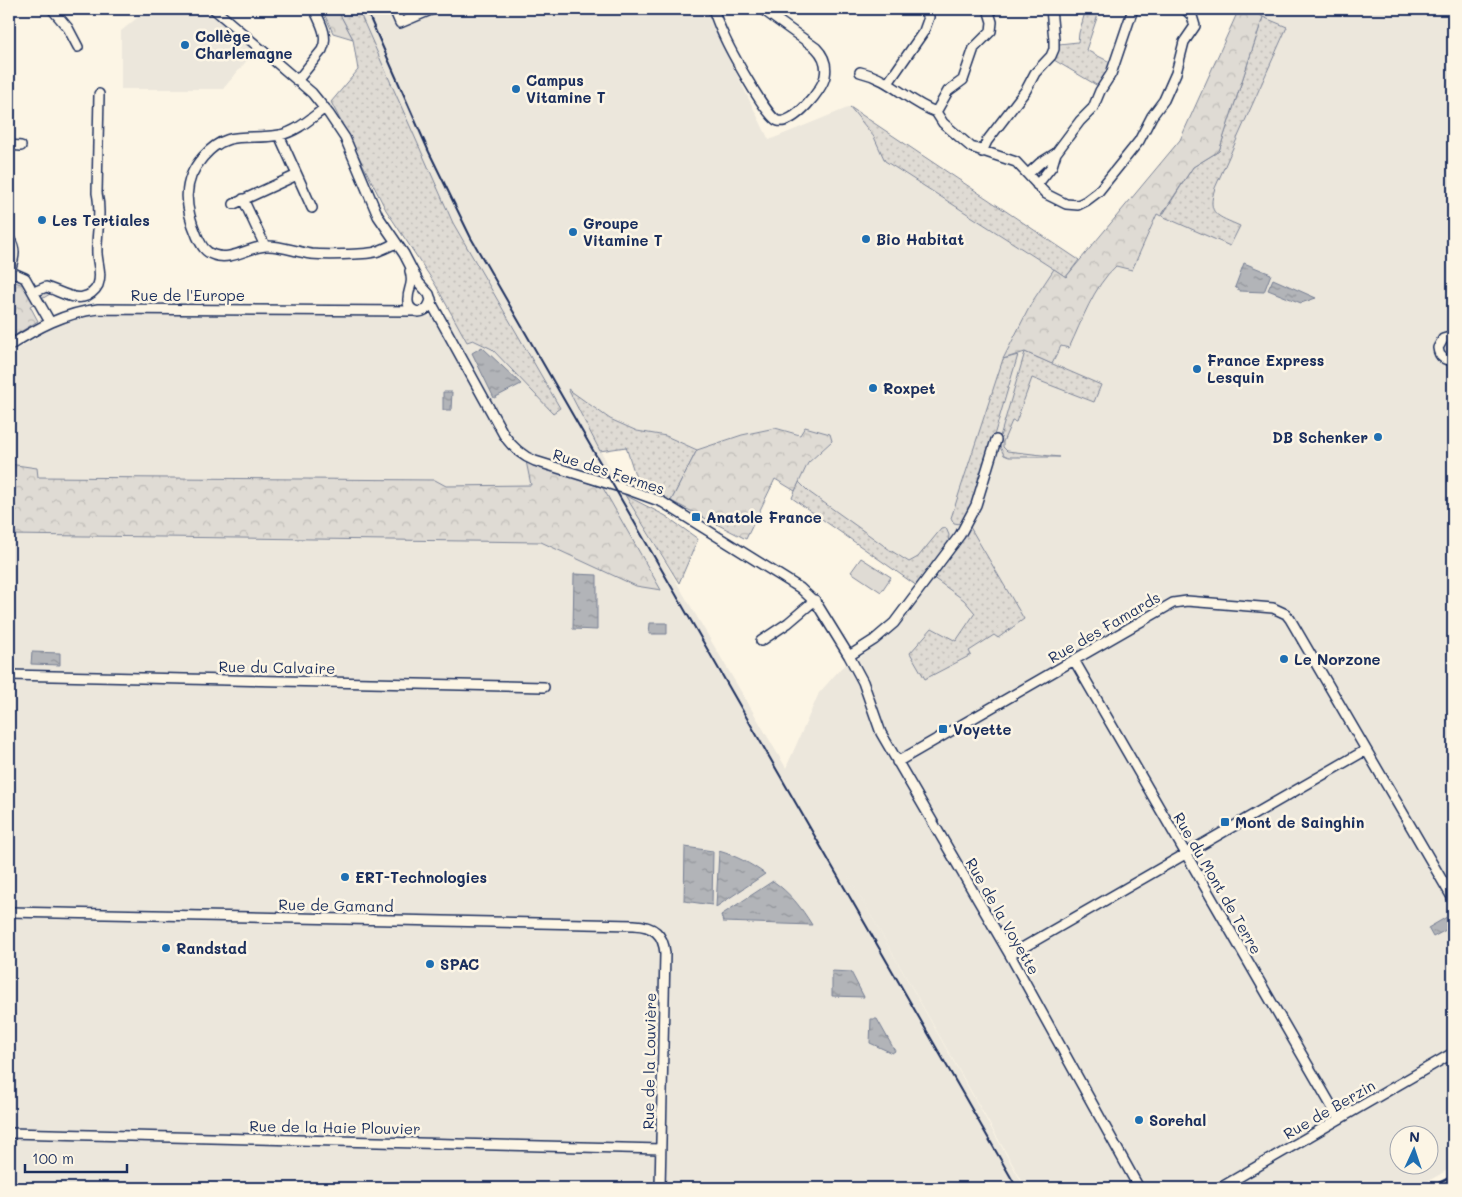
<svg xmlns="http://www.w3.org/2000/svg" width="1462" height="1197" font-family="Mali,sans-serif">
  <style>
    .built { fill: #ece7dc; fill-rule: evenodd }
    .grass { fill: url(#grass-dots); stroke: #7d8599 }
    .forest { fill: url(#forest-crowns); stroke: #7d8599 }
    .garden { fill: #dfdbd4; stroke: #7d8599 }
    .water { fill: url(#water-ripples); stroke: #767f94 }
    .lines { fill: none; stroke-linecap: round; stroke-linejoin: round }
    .minor-casing { stroke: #1b2f5e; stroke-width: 12 }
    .major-casing { stroke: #1b2f5e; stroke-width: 15 }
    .minor { stroke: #fcf5e5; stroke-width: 9 }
    .major { stroke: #fcf5e5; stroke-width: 11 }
    .rail { stroke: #1b2f5e; stroke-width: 2 }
    .poi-dot { fill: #1f6fb2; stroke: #fcf5e5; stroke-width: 2 }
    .labels { text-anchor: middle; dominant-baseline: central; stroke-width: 5; stroke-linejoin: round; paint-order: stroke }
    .poi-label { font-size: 15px; font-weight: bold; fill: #1b2f5e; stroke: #fcf5e5; text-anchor: start }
    .street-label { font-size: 15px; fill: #1b2f5e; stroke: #fcf5e5 }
  </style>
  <defs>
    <pattern id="grass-dots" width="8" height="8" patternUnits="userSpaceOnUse" patternTransform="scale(1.25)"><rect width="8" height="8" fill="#dfdbd4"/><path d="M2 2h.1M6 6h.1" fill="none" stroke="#bfbcb8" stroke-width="1.8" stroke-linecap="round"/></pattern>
    <pattern id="forest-crowns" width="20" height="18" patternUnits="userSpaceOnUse" patternTransform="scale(1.25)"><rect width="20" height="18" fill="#dfdbd4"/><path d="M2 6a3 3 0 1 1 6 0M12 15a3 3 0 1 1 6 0" fill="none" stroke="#bfbcb8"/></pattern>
    <pattern id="water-ripples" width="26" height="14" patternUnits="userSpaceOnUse" patternTransform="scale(1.25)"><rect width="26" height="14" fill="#b2b4b8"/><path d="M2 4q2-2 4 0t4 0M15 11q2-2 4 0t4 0" fill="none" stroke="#909399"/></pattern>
  </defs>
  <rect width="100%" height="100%" fill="#fcf5e5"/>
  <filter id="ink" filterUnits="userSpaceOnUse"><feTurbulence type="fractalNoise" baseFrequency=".02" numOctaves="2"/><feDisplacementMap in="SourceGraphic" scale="10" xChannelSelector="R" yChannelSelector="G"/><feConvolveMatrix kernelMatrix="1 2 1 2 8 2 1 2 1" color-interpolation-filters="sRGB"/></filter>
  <g filter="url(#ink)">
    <path class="built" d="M148,9H206L255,51L223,89H121V31Z
      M341,9H708L712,24L769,140L850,107L874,137L885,161L1054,269L1032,302L1155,202L1240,9H1453V1167L1416,1188H1026L844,868L1025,1188H9V354L59,324L100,314L350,317L452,316L435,284L386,210L331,102L358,70L353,39ZM569,390L610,419L637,431L666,437L697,450L742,435L775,428L832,441L808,463L795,491L932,577L898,625L862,656L842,667L819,693L786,768L625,495L603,487L597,476L616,480ZM1400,1134H1430V1164H1400Z"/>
    <path class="grass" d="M337,9H358L453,223L560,408L553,413L492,349L473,340L467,342L435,284L386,210L331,102L358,70L353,39Z
      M1086,9H1100L1086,50L1110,62L1107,71L1098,86L1054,60L1058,52L1059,44L1078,42L1079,33Z
      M1263,17L1287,27L1215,188C1206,215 1218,216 1240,226L1230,246L1162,216L1193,167L1219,151Z
      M850,107L1079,260L1066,277L885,161L874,137Z
      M1025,352L1101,385L1094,402L1032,378L1016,422L1012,421L1003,442V447L1007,451L1059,457H1009L1004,455L1000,447L999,440Z
      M1018,355L976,496L960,524L954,523L951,518L1003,359Z
      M568,389L610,419L637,431L666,436L697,450L671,501L639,487L626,447L600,451Z
      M799,482L809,492L890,550L909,562L918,557L941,529L946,528L949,535L948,544L917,586L792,498Z
      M625,495L666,516L698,539L679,583Z
      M970,527L1024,619L998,638L994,635L969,651L971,655L925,679L910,653L932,628L956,641L975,613L964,600L932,577Z"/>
    <path class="forest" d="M322,9H337L353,39L333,33Z
      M1239,9H1251L1263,17L1219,151L1193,167L1161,216L1157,214L1132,270L1116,266C1093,287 1082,321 1069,348L1061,346L1052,364L1025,352L1003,359L1032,302L1054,269L1066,277L1180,140Z
      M9,280L50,294L30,306L38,321L9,339Z
      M805,427L830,434L832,441L808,463L795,491L775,479L746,539L671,501L697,450L742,435L775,428L800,435Z
      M526,461L603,488L661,590L636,586L541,542L9,535V464L37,468L38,477L435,480L446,486L531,485Z"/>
    <path class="garden" d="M861,558L891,577L881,592L851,572Z"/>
    <path class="water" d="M1244,263L1271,274L1264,292L1240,291L1235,287Z
      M1273,279L1316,298L1301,303L1268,290Z
      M482,347L521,384L494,398L472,353Z
      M443,392H452L451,410H443Z
      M574,574L597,575V630L573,629Z
      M650,623H667V634H649Z
      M32,652L60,653V665L31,664Z
      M685,847L713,851L712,905L684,901Z
      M719,851C736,856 750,863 765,874L716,907Z
      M773,881C790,893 801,907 812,925L723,922L721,915Z
      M1452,914L1453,926L1433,937L1428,928Z
      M832,971L851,972L864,997L832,996Z
      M871,1019H877L895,1051L892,1053L870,1043Z"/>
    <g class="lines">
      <g class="minor-casing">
        <path id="minor" d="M52,9L68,28L78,47
          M214,9L312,93L329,114L345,138L378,216L404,254L419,283L429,294L433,306L504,435C512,447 522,456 535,461L629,490L662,502L800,588L817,604L849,656L863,682L881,733L1010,955L1139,1188
          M394,9L400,23L433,9
          M713,9C716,17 719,26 723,34C729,48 767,118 778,121C793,125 823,90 825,76C827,66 824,56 816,48L762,9
          M860,72C891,79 908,102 936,112
          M297,81L322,50C329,36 320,22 314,9
          M888,83L924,31L929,17L922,9
          M325,108C311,118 298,131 280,135C249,141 228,128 203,157C181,182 185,208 197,236C201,244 204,252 214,255C231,261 249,247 266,246C280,245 296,252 311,254C323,255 363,255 375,252C382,250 389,246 396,243
          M936,112L943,123L971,147L1016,162L1046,194L1066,204L1078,205L1086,201L1098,192L1139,141L1152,116L1164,100L1176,73L1184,42L1195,26L1192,16L1185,9
          M936,112L948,91L963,80L974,48L991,31L992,22L988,9
          M279,135L312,208
          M9,145L21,146
          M982,152L987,141L1026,90L1035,73L1051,56L1054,49V40L1051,9
          M1028,174L1040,163L1056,153L1080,121L1093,108L1100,91L1111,74L1133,9
          M1037,185L1052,166L1056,153
          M243,199L265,246
          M234,204L297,175
          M9,238C17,251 14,257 10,271
          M9,271L25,278L50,322
          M410,271C414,285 408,288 408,299C407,309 417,315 425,310C429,307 430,304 431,299
          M34,292L46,287C57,290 72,300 83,297C89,296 95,291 98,285C102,275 98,265 97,254C96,233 102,215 97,193L99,94
          M1453,336L1443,339L1438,348C1439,357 1445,361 1453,360
          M9,346C37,328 64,313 98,309L415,311
          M761,641L788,623L815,600
          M849,656L874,640L894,623L960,535L976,505L996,440
          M1074,660L1339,1119
          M9,675L544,687
          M897,762L1173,603L1187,601L1273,608L1286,614L1290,619L1453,899
          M9,912L634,925C654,926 663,934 665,953L660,1188
          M1010,955L1366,750
          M9,1133L661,1149
          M1220,1188L1453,1053"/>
      </g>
      <g class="major-casing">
        <path id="major" d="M1443,1188L1453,1183"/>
      </g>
      <use href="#minor" class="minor"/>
      <use href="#major" class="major"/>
      <path class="rail" d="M366,9L429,152L471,238L1017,1188"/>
    </g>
  </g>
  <g class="poi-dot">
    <circle cx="185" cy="45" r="5"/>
    <circle cx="516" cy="89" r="5"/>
    <circle cx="42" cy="220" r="5"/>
    <circle cx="573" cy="232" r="5"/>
    <circle cx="866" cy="239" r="5"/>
    <circle cx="1197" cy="369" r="5"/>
    <circle cx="873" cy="388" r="5"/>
    <circle cx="1378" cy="437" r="5"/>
    <rect x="691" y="512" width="10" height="10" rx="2.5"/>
    <circle cx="1284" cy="659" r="5"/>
    <rect x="938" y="724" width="10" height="10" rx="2.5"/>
    <rect x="1220" y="817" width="10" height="10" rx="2.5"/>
    <circle cx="345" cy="877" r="5"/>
    <circle cx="166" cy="948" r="5"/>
    <circle cx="430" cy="964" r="5"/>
    <circle cx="1139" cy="1120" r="5"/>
  </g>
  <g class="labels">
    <g class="poi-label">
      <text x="195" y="36">Collège<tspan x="195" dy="17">Charlemagne</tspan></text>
      <text x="526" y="80">Campus<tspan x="526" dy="17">Vitamine T</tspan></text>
      <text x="52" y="220">Les Tertiales</text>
      <text x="583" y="223">Groupe<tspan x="583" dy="17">Vitamine T</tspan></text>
      <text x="876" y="239">Bio Habitat</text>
      <text x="1207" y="360">France Express<tspan x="1207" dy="17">Lesquin</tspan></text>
      <text x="883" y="388">Roxpet</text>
      <text x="1368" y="437" text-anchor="end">DB Schenker</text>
      <text x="706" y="517">Anatole France</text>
      <text x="1294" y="659">Le Norzone</text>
      <text x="953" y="729">Voyette</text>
      <text x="1235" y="822">Mont de Sainghin</text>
      <text x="355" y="877">ERT-Technologies</text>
      <text x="176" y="948">Randstad</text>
      <text x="440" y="964">SPAC</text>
      <text x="1149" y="1120">Sorehal</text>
    </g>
    <g class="street-label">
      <text x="188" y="295">Rue de l'Europe</text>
      <text transform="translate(609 471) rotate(18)">Rue des Fermes</text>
      <text transform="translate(1104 627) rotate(-30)">Rue des Famards</text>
      <text transform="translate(277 667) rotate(1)">Rue du Calvaire</text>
      <text transform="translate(1218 883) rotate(60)">Rue du Mont de Terre</text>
      <text transform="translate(336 905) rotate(1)">Rue de Gamand</text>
      <text transform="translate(1003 916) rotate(60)">Rue de la Voyette</text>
      <text transform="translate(649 1061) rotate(-89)">Rue de la Louvière</text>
      <text transform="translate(1329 1109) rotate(-30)">Rue de Berzin</text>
      <text transform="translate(335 1127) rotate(1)">Rue de la Haie Plouvier</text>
    </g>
  </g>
  <rect width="1462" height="1197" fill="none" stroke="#fcf5e5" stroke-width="30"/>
  <rect x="15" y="15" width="1432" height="1167" fill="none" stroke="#1b2f5e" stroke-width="2" filter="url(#ink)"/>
  <g transform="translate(1414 1150) rotate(3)"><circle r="24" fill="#fcf5e5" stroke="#a2a6af"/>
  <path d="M0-4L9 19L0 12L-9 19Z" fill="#1f6fb2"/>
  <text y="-8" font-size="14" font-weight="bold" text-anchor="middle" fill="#1b2f5e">N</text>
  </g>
  <path d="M25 1164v8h102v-8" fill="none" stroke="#1b2f5e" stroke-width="2.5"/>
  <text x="32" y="1164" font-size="15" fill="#1b2f5e" stroke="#fcf5e5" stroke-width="4" paint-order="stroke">100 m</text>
</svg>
